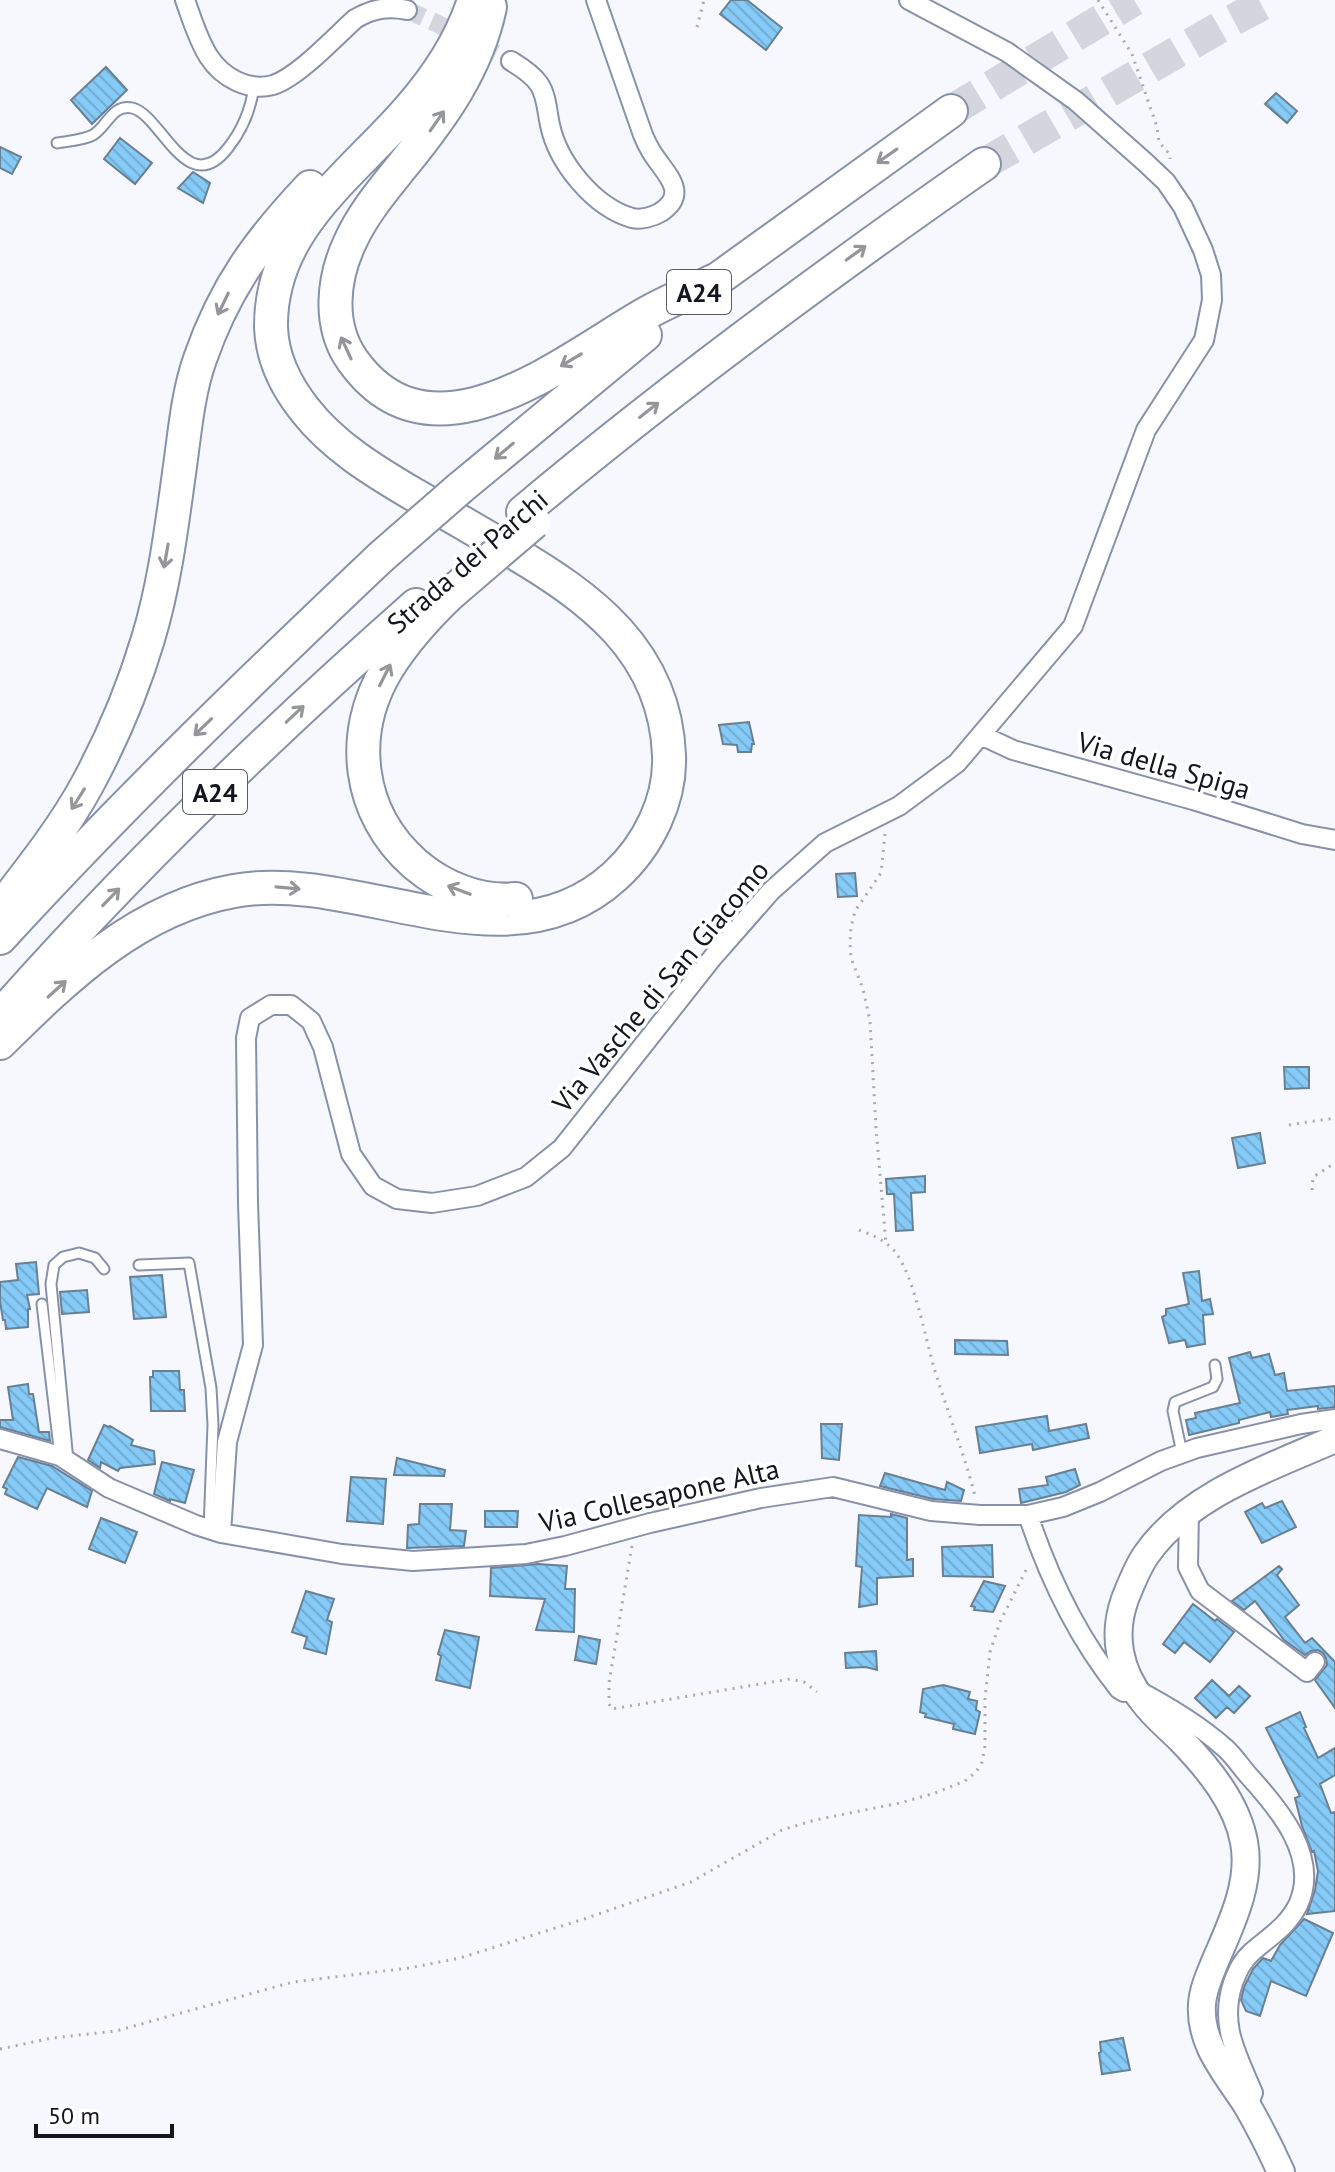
<svg xmlns="http://www.w3.org/2000/svg" width="1335" height="2172" font-family="'PT Sans',sans-serif">
  <style>
    .building { fill: url(#building-back-hatch); stroke: #688091; stroke-width: 2 }
    .lines { fill: none; stroke-linecap: round; stroke-linejoin: round }
    .street-tunnel { stroke: #d4d6dd; stroke-width: 18; stroke-dasharray: 18 9; stroke-linecap: butt }
    .highway-tunnel { stroke: #d4d6dd; stroke-width: 32; stroke-dasharray: 32 16; stroke-linecap: butt }
    .lane-casing { stroke: #8991aa; stroke-width: 13 }
    .street-casing { stroke: #8991aa; stroke-width: 22 }
    .secondary-casing { stroke: #8991aa; stroke-width: 30 }
    .highway-casing { stroke: #8991aa; stroke-width: 36 }
    .path { stroke: #a8aab1; stroke-width: 3; stroke-dasharray: 2 6; stroke-linecap: butt }
    .lane { stroke: #fff; stroke-width: 9 }
    .street { stroke: #fff; stroke-width: 18 }
    .secondary { stroke: #fff; stroke-width: 26 }
    .highway { stroke: #fff; stroke-width: 32 }
    .highway-bridge-casing { stroke: #8991aa; stroke-width: 36; stroke-linecap: butt }
    .highway-bridge { stroke: #fff; stroke-width: 32 }
    .oneway { stroke: #95969a }
    .labels { text-anchor: middle; dominant-baseline: central; stroke-width: 7; stroke-linejoin: round; paint-order: stroke }
    .shield { fill: #fff; stroke: #5a5c62; stroke-width: 2 }
    .shield-label { font-size: 26px; font-weight: bold; fill: #13161f }
    .street-label { font-size: 28px; fill: #13161f; stroke: #fff }
  </style>
  <defs>
    <pattern id="building-back-hatch" width="6" height="6" patternUnits="userSpaceOnUse" patternTransform="scale(2)"><rect width="6" height="6" fill="#86caf7"/><path d="M-1 5l2 2M0 0l6 6M5-1l2 2" fill="none" stroke="#73add3"/></pattern>
  </defs>
  <rect width="100%" height="100%" fill="#f6f8fe"/>
  <path class="building" d="M731,0H747L782,28L766,50L720,14Z
    M106,67L127,90L92,124L71,100Z
    M1276,93L1297,111L1287,123L1265,104Z
    M120,138L152,163L135,184L104,159Z
    M0,147L21,157L12,174L0,168Z
    M193,172L210,183L203,203L178,188Z
    M749,722L754,744H752L751,752H738L737,745L723,744L719,725Z
    M855,873L857,896L838,897L836,874Z
    M1284,1067H1309V1088L1285,1089Z
    M1260,1133L1265,1163L1238,1168L1232,1138Z
    M925,1176V1192L911,1193L913,1230L896,1231L894,1194H887L886,1179Z
    M36,1262L39,1294L27,1295L30,1309H28V1327L6,1329L5,1320H3L0,1301V1282L18,1280L16,1264Z
    M1199,1271L1202,1301L1210,1299L1213,1314L1203,1315L1205,1344L1187,1347L1185,1340L1169,1343L1162,1317L1166,1315V1309L1189,1304L1183,1273Z
    M162,1275L166,1317L134,1319L130,1277Z
    M87,1290L89,1312L62,1314L60,1292Z
    M955,1340L1007,1341L1008,1355L955,1354Z
    M1250,1352L1252,1358L1269,1354L1275,1375L1284,1373L1287,1391L1335,1386V1407L1318,1409V1406L1287,1410L1288,1414L1271,1417L1270,1412L1239,1420V1423L1189,1435L1186,1420L1196,1418L1195,1413L1240,1403L1229,1358Z
    M153,1371H179L180,1390H184L185,1411H151L150,1377H153Z
    M28,1384L29,1394H33L39,1432H49L50,1441L0,1427V1420H13L8,1387Z
    M1047,1416L1049,1431L1086,1424L1089,1438L1033,1450L1032,1444L980,1453L976,1427Z
    M821,1424H842L839,1460L822,1458Z
    M104,1425L109,1427L110,1426L133,1440L131,1445L154,1451L155,1464L120,1468L118,1471L101,1462L100,1468L88,1460Z
    M18,1457L52,1466L92,1491L87,1507L47,1488L37,1509L5,1494L7,1489L3,1487Z
    M397,1458L445,1470L444,1476L394,1475Z
    M162,1462L194,1470L185,1503L170,1499V1501L154,1494Z
    M1075,1469L1080,1485L1066,1492L1021,1503L1019,1489L1048,1485L1046,1477Z
    M885,1473L945,1490L947,1482L964,1490L961,1501L933,1499L880,1486Z
    M351,1477L386,1479L383,1524L347,1521Z
    M1282,1501L1296,1527L1262,1543L1245,1512L1262,1503L1265,1508Z
    M420,1504H452L450,1530L466,1531L464,1546L407,1548L408,1525L419,1524Z
    M485,1511H518L517,1527H485Z
    M891,1514L907,1518V1560L913,1559V1576L877,1578V1604L859,1607L862,1567L856,1566L859,1515L891,1517Z
    M101,1518L137,1532L125,1563L89,1549Z
    M992,1545L993,1577L943,1576L942,1547Z
    M538,1564L567,1566L565,1589H575L574,1632L536,1630L545,1599L490,1596L491,1568Z
    M1279,1566L1282,1569L1277,1575L1299,1605L1285,1617L1305,1643L1312,1638L1335,1662V1708L1315,1680L1327,1665L1326,1658L1323,1653L1318,1650L1311,1651L1305,1655L1284,1640L1255,1601L1244,1610L1232,1601Z
    M984,1581L1005,1586L993,1612L974,1610L975,1607L971,1606Z
    M306,1591L334,1599L327,1620L332,1622L326,1654L304,1648L307,1637L292,1632Z
    M1193,1604L1215,1621L1217,1619L1234,1632L1210,1662L1184,1642L1175,1653L1163,1644Z
    M445,1630L479,1637L470,1688L436,1680L441,1656L438,1654Z
    M579,1636L600,1640L596,1664L575,1660Z
    M876,1651L877,1670L866,1667L846,1668L845,1653Z
    M1212,1680L1229,1696L1239,1686L1250,1696L1234,1713L1227,1707L1216,1718L1195,1698Z
    M943,1685L970,1692L968,1699L977,1701L976,1710L980,1712L975,1734L953,1729L954,1724L925,1717L926,1714L920,1712L923,1689Z
    M1300,1712L1306,1727L1304,1728L1318,1758L1335,1748V1775L1320,1784L1331,1813L1335,1812V1911L1307,1914L1315,1890L1318,1871L1314,1851L1312,1852L1302,1826L1295,1798L1300,1796L1266,1728Z
    M1304,1919L1333,1933L1306,1996L1271,1981L1260,2016L1246,2011L1241,2000L1244,1987L1253,1969L1263,1958L1271,1961L1280,1945Z
    M1123,2038L1130,2070L1102,2074L1099,2053L1101,2052L1100,2042Z"/>
  <g class="lines">
    <path class="street-tunnel" d="M407,10L436,23L511,61"/>
    <path class="highway-tunnel" d="M951,111L1134,0
      M984,164L1222,26L1271,0"/>
    <g class="lane-casing">
      <path id="lane" d="M57,143C68,141 84,140 93,135C107,127 112,104 132,108C161,114 187,201 228,148C243,129 251,109 254,86
        M139,1265L189,1263L211,1388L213,1425L209,1529
        M42,1304L60,1456
        M1182,1453L1173,1411L1175,1402L1213,1387L1217,1379L1215,1365
        M68,1461L51,1284L54,1265L63,1257L79,1253L95,1258L104,1269"/>
    </g>
    <g class="street-casing">
      <path id="street" d="M185,0C192,19 198,40 209,57C222,77 248,92 273,85C298,77 334,38 355,19C372,9 387,6 407,10
        M511,61C521,67 532,74 539,84C547,96 547,112 550,125C558,163 594,207 632,218C641,220 653,217 661,212C691,192 663,172 651,151C648,146 645,140 643,135L596,0
        M981,735L1013,750L1193,800L1302,834L1335,840
        M0,1439L60,1456L109,1488L196,1525L221,1533L342,1554L413,1561L526,1554L565,1546L650,1523L761,1498L833,1487L931,1511L980,1515H1028L1063,1507L1100,1492L1161,1461L1197,1448L1301,1424L1335,1419
        M1189,1511L1188,1567L1200,1591L1307,1672L1315,1662
        M1028,1515C1049,1578 1077,1637 1119,1689L1124,1692L1133,1688C1164,1704 1199,1725 1225,1748C1234,1756 1241,1767 1249,1776C1279,1809 1320,1857 1298,1905C1287,1927 1269,1937 1252,1952C1242,1961 1238,1970 1233,1983C1219,2026 1237,2054 1253,2093L1247,2107
        M221,1533L227,1442L253,1345L248,1203L246,1038L250,1018L271,1005H291L311,1021L323,1047L351,1154L373,1186L397,1199L432,1203L477,1196L526,1177L562,1148L713,957L771,891L825,843L899,806L957,763L1073,626L1146,430L1204,340L1212,300L1211,275L1203,250L1183,207L1166,182L1146,163L1076,101L1007,52L909,0"/>
    </g>
    <g class="secondary-casing">
      <path id="secondary" d="M1281,2172C1271,2150 1260,2128 1248,2107C1228,2075 1199,2045 1202,2004C1203,1990 1209,1976 1214,1964C1230,1926 1252,1884 1244,1842C1237,1803 1208,1768 1181,1740C1168,1727 1154,1716 1143,1701C1119,1671 1112,1635 1125,1599C1131,1584 1137,1568 1146,1555C1187,1495 1271,1467 1335,1439"/>
    </g>
    <g class="highway-casing">
      <path id="highway" d="M490,7C477,69 442,117 403,165C384,189 364,212 351,240C333,277 327,325 353,361C433,472 564,360 647,313C668,301 691,292 713,281
        M697,294L951,111
        M460,488L645,335
        M523,512C671,388 826,274 984,164
        M450,594C426,617 405,640 387,669C348,734 357,813 415,864C442,887 479,903 516,899
        M0,909C31,869 63,829 87,785C112,739 133,689 148,639C165,583 172,524 180,466C185,430 188,393 200,359C225,287 259,241 310,187
        M0,938C122,805 250,681 381,557
        M0,1016C129,870 270,734 416,605
        M0,1043C67,977 138,908 234,891C357,868 507,975 615,876C648,846 671,800 669,755C665,651 590,597 508,549C476,531 445,512 413,494C374,471 333,446 305,410C286,386 272,359 271,327C270,229 351,176 409,109C437,77 461,41 474,0"/>
    </g>
    <path class="path" d="M1098,0L1132,54L1157,127L1159,142L1170,155V159
      M697,27L704,0
      M885,834L881,873L855,911L851,927L850,943L851,958L863,989L870,1021L876,1128L886,1244
      M1289,1125L1335,1118
      M1312,1190L1313,1177L1335,1163
      M859,1230C873,1235 887,1241 896,1253C915,1279 925,1338 935,1371C948,1413 964,1453 975,1496
      M632,1546L609,1683V1704L612,1709L790,1679L804,1682L817,1692
      M0,2049L52,2038L116,2031L293,1982L409,1968L460,1958L584,1919L691,1882L782,1830L815,1820L900,1803L935,1793L965,1781L976,1772L982,1762L985,1746V1699L990,1652L1000,1622L1027,1568"/>
    <use href="#lane" class="lane"/>
    <use href="#street" class="street"/>
    <use href="#secondary" class="secondary"/>
    <use href="#highway" class="highway"/>
    <g class="highway-bridge-casing">
      <path id="highway-bridge" d="M381,557L460,488
        M450,594L534,522"/>
    </g>
    <use href="#highway-bridge" class="highway-bridge"/>
  </g>
  <defs><path id="oneway-shaft" d="M-6 0H5M1.5-3L5.5 0L1.5 3" fill="none" stroke-width="1.6" stroke-linecap="round" stroke-linejoin="round" transform="scale(2)"/></defs>
  <g class="oneway">
    <use href="#oneway-shaft" transform="translate(437 121) rotate(-55)"/>
    <use href="#oneway-shaft" transform="translate(887 156) rotate(145)"/>
    <use href="#oneway-shaft" transform="translate(856 253) rotate(-36)"/>
    <use href="#oneway-shaft" transform="translate(223 304) rotate(116)"/>
    <use href="#oneway-shaft" transform="translate(346 348) rotate(-115)"/>
    <use href="#oneway-shaft" transform="translate(571 360) rotate(149)"/>
    <use href="#oneway-shaft" transform="translate(649 410) rotate(-38)"/>
    <use href="#oneway-shaft" transform="translate(504 451) rotate(140)"/>
    <use href="#oneway-shaft" transform="translate(166 556) rotate(100)"/>
    <use href="#oneway-shaft" transform="translate(385 675) rotate(-63)"/>
    <use href="#oneway-shaft" transform="translate(295 714) rotate(-43)"/>
    <use href="#oneway-shaft" transform="translate(203 727) rotate(136)"/>
    <use href="#oneway-shaft" transform="translate(78 799) rotate(122)"/>
    <use href="#oneway-shaft" transform="translate(288 888) rotate(5)"/>
    <use href="#oneway-shaft" transform="translate(459 890) rotate(-159)"/>
    <use href="#oneway-shaft" transform="translate(111 897) rotate(-46)"/>
    <use href="#oneway-shaft" transform="translate(57 989) rotate(-42)"/>
  </g>
  <g class="labels">
    <g class="shield">
      <rect x="667" y="270" width="64" height="44" rx="6"/>
      <rect x="183" y="770" width="64" height="44" rx="6"/>
    </g>
    <g class="shield-label">
      <text x="699" y="292">A24</text>
      <text x="215" y="792">A24</text>
    </g>
    <g class="street-label">
      <text transform="translate(467 561) rotate(-41)">Strada dei Parchi</text>
      <text transform="translate(1164 765) rotate(16)">Via della Spiga</text>
      <text transform="translate(660 986) rotate(-50)">Via Vasche di San Giacomo</text>
      <text transform="translate(659 1495) rotate(-13)">Via Collesapone Alta</text>
    </g>
  </g>
  <path d="M36 2124v12h136v-12" fill="none" stroke="#13161f" stroke-width="4"/>
  <text x="48" y="2124" font-size="24" fill="#13161f" stroke="#ffffff" stroke-width="6" paint-order="stroke">50 m</text>
</svg>
